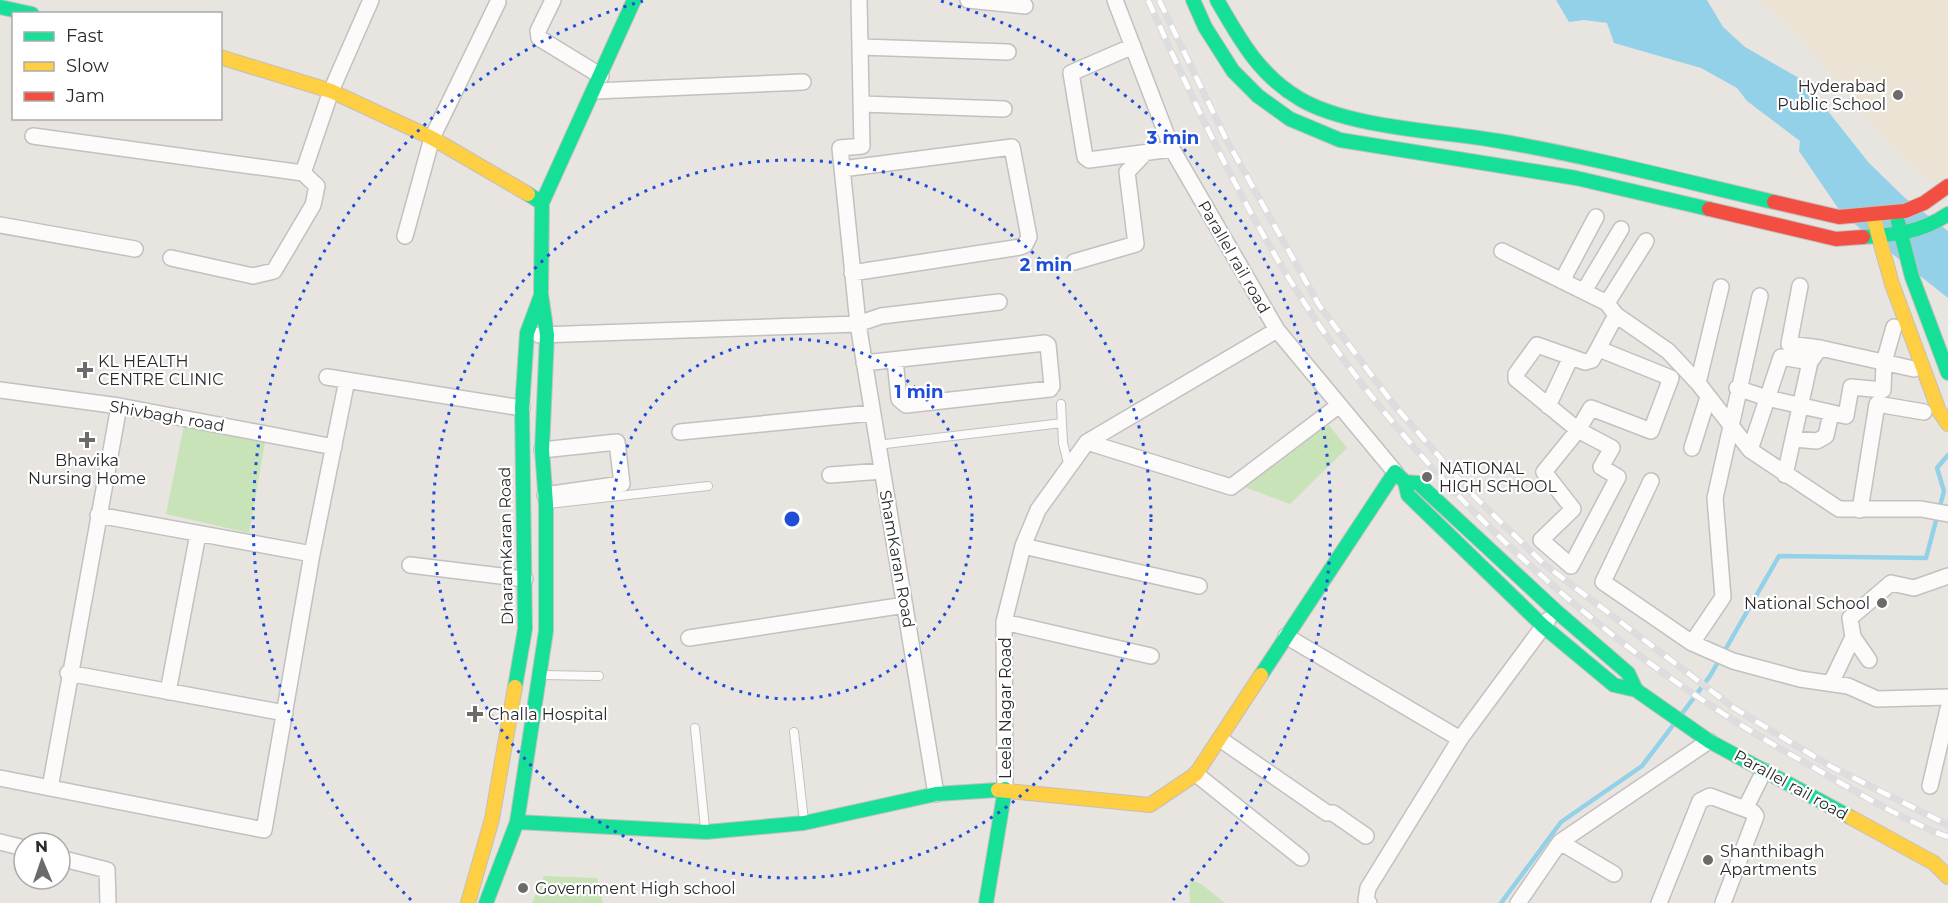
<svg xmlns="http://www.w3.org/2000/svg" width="1948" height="903" font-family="Montserrat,sans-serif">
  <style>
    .education { fill: #ebe3d4 }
    .green { fill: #c9e3b8 }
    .water { fill: #93d1e9 }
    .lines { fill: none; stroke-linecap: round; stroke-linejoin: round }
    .stream { stroke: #93d1e9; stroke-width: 4.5 }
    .lane-casing { stroke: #c2c0c0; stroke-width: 10 }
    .street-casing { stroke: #c2c0c0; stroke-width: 18 }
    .fast-casing { stroke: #c2c0c0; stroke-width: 16 }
    .slow-casing { stroke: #c2c0c0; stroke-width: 16 }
    .jam-casing { stroke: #c2c0c0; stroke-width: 16 }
    .lane { stroke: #fcfbfa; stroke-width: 8 }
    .street { stroke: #fcfbfa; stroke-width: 15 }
    .fast { stroke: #16e098; stroke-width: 14 }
    .slow { stroke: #ffcf43; stroke-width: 14 }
    .jam { stroke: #f24e42; stroke-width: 14 }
    .rail-casing { stroke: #dddcde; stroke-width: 7 }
    .rail { stroke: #fff; stroke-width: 4.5; stroke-dasharray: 14; stroke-linecap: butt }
    .ring { fill: none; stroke: #1d4ed8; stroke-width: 3; stroke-dasharray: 3 6 }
    .poi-dot { fill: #6c6b69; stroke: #fff; stroke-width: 2 }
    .labels { text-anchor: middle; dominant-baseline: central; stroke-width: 4.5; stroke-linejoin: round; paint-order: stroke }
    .poi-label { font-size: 16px; fill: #2a2a2a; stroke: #fff; text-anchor: start }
    .street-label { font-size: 16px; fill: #2a2a2a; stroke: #fff }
    .centre { fill: #1d4ed8; stroke: #fff; stroke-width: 3 }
    .ring-label { font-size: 18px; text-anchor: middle; font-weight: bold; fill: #1d4ed8; stroke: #fff; stroke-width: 4.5; stroke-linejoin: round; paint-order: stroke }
  </style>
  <rect width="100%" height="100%" fill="#e8e4df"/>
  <path class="education" d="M1757,0H1948V175L1936,183L1921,174L1894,149L1804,42L1770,9Z"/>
  <path class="green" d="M185,420L266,437L249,533L166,514Z
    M1329,425L1347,448L1290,504L1242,486Z
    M544,876L597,878L603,903H532Z
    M1189,879L1201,884L1225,903H1190Z"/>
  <path class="water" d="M1556,0H1707L1723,27L1745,47L1804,81L1869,163L1905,198L1948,231V298L1842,214L1799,151L1800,141L1747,101L1737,88L1701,68L1614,43L1607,23L1584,20L1569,22Z"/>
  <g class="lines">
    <path class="stream" d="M1681,715L1710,676L1779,556L1926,558L1944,491L1937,468L1948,455
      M1501,903L1561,822L1642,766L1674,724"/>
    <g class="lane-casing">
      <path id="lane" d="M1061,404L1063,443L1069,467
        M877,445L1062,423
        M548,504L708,486
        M543,675L599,676
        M695,728L705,828
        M794,732L804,821"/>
    </g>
    <g class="street-casing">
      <path id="street" d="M553,0L538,31L539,38L601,76
        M859,0L862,146L840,148L858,324L936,794
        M968,0L1025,6
        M1115,0L1172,149L1277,330L1395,472
        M1133,46L1071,73L1085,157L1089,160L1172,149
        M861,47L1008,52
        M595,91L803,82
        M862,104L1004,109
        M33,136L303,173L317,186L313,205L274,271L253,276L171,258
        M842,169L1012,147L1029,237L1025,245L1020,247L852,273
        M303,173L331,91L371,0
        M0,225L135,249
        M405,236L432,138L498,2
        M1502,251L1607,303L1616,315L1668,351L1698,383L1750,450L1839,509H1921L1948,514
        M1074,262L1136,244L1127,172L1145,153
        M1563,279L1596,217
        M1800,286L1789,344L1820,348L1914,369
        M1584,291L1621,229
        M1607,303L1646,241
        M539,335L858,324L881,316L999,302
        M1571,357L1537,345L1516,374V379L1578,430L1612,448L1601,467L1618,477L1571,566L1541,540L1573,509L1544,472L1578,430L1591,408L1651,431L1671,378L1599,349
        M864,363L1045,343L1048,345L1052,386L1050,389L906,405L899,399L895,360
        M327,377L522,408
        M1698,383L1721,287
        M1737,388L1767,398L1846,416L1851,387L1883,390L1884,362L1894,327
        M0,390L119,406L334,447
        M1548,406L1571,357L1585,362L1592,360L1616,315
        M680,432L872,413
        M1794,439L1817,441L1826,436L1831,413
        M1087,442L1231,487L1338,406
        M1692,448L1708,397
        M542,450L617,442L622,484L545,495
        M1750,450L1781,357L1810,362
        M830,475L882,471
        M1785,475L1810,362L1820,348
        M1651,481L1603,582L1692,643L1733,661L1800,679L1848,686L1877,699L1948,697
        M1860,510L1877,404L1924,412
        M98,515L312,554
        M1023,546L1199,586
        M410,565L525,579
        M1004,622L1151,656
        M1286,636L1460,739
        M689,638L905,605
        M1692,643L1723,597L1715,498L1760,296
        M1869,660L1853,637L1850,618L1891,583L1914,588L1948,576
        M68,673L285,713
        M1831,683L1853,637
        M168,692L198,534
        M1220,739L1327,813H1333L1366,836
        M1196,774L1301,858
        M0,778L264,830L312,554L347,380
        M1930,786L1948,709
        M50,788L119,406
        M1005,789L1004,622L1023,546L1038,510L1087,442L1277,330
        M1745,809L1764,771
        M0,842L24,848
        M1560,842L1614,874
        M60,858L107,870L108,903
        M1369,903L1366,900L1368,888L1460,739L1548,620
        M1518,903L1560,842L1709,741
        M1659,903L1700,801L1710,796L1753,812L1756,816L1723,903"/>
    </g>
    <g class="fast-casing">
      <path id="fast" d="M1193,0L1205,27L1233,71L1258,96L1290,119L1340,140L1576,178L1709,209
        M1217,0C1240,40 1259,75 1300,99C1349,128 1442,131 1499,141C1592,157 1683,181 1774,202
        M0,7L32,14
        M542,203L634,0
        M1898,222L1912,277L1948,373
        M1863,237C1894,235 1922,232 1948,214
        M1405,482L1418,483L1556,611L1628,673L1636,690
        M1261,675L1395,472L1405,482L1408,495L1543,626L1614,685L1636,690L1709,741L1850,817
        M515,687L525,629L522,408L527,333L540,298
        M517,822L706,832L804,823L936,794L998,790
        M486,903L517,822L546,631V504L542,450L547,335L541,294L542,203L528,194
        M986,903L1005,789"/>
    </g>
    <g class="slow-casing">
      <path id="slow" d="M220,57L331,91L432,138L528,194
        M1875,223L1892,284L1939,411L1948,424
        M998,790L1150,805L1196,774L1261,675
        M1850,817L1934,863L1948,877
        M468,903L492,819L515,687"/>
    </g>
    <g class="jam-casing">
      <path id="jam" d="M1774,202L1839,217L1905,211L1924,203L1948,186
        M1709,209L1836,239L1863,237"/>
    </g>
    <use href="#lane" class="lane"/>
    <use href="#street" class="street"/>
    <use href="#fast" class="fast"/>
    <use href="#slow" class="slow"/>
    <use href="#jam" class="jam"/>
    <g class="rail-casing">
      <path id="rail" d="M1148,0C1203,123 1261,247 1341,356C1459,518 1621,659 1795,757C1844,784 1895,817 1948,837
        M1159,0L1226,139L1319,305L1394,405L1472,494L1544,564L1734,708L1830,766L1948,825"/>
    </g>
    <use href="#rail" class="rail"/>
  </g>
  <g class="ring">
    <circle cx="792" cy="519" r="180"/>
    <circle cx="792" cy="519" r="359"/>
    <path d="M411 900A539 539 0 0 1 643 1M941 1A539 539 0 0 1 1173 900"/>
  </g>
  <g class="poi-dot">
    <circle cx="1898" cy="95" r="6"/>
    <path d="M82 361h6v6h6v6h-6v6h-6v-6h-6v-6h6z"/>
    <path d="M84 431h6v6h6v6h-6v6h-6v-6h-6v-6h6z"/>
    <circle cx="1427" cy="477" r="6"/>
    <circle cx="1882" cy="603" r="6"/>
    <path d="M472 705h6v6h6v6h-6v6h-6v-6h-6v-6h6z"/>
    <circle cx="1708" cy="860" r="6"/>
    <circle cx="523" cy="888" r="6"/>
  </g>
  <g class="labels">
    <g class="poi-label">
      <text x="1886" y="86" text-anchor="end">Hyderabad<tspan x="1886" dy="18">Public School</tspan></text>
      <text x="98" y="361">KL HEALTH<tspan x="98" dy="18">CENTRE CLINIC</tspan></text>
      <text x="87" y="460" text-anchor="middle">Bhavika<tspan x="87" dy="18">Nursing Home</tspan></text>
      <text x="1439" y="468">NATIONAL<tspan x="1439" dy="18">HIGH SCHOOL</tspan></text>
      <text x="1870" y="603" text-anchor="end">National School</text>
      <text x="488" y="714">Challa Hospital</text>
      <text x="1720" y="851">Shanthibagh<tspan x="1720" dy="18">Apartments</tspan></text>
      <text x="535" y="888">Government High school</text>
    </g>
    <g class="street-label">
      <text transform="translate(1234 257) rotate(60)">Parallel rail road</text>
      <text transform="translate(167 416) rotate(10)">Shivbagh road</text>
      <text transform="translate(506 546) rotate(-91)">DharamKaran Road</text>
      <text transform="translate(897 559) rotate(80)">ShamKaran Road</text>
      <text transform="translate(1005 708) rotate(-90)">Leela Nagar Road</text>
      <text transform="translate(1791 785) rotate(29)">Parallel rail road</text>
    </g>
  </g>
  <circle cx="792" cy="519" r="9" class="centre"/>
  <g class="ring-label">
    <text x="1173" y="144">3 min</text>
    <text x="1046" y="271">2 min</text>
    <text x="919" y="398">1 min</text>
  </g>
  <rect x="12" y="12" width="210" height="108" fill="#ffffff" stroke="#aaaaaa" stroke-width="1.5"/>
  <rect x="24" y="32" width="30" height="9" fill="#16e098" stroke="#aaaaaa" stroke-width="1.5"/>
  <text x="66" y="42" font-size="18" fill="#2a2a2a">Fast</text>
  <rect x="24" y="62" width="30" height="9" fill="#ffcf43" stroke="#aaaaaa" stroke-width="1.5"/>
  <text x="66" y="72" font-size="18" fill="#2a2a2a">Slow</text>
  <rect x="24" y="92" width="30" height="9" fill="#f24e42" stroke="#aaaaaa" stroke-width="1.5"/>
  <text x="66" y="102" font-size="18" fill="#2a2a2a">Jam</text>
  <g transform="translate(42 861) rotate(358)"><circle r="28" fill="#ffffff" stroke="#aaaaaa" stroke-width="1.5"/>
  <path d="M0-4.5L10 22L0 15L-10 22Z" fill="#6c6b69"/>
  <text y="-9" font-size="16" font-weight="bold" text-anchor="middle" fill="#2a2a2a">N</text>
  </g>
</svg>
